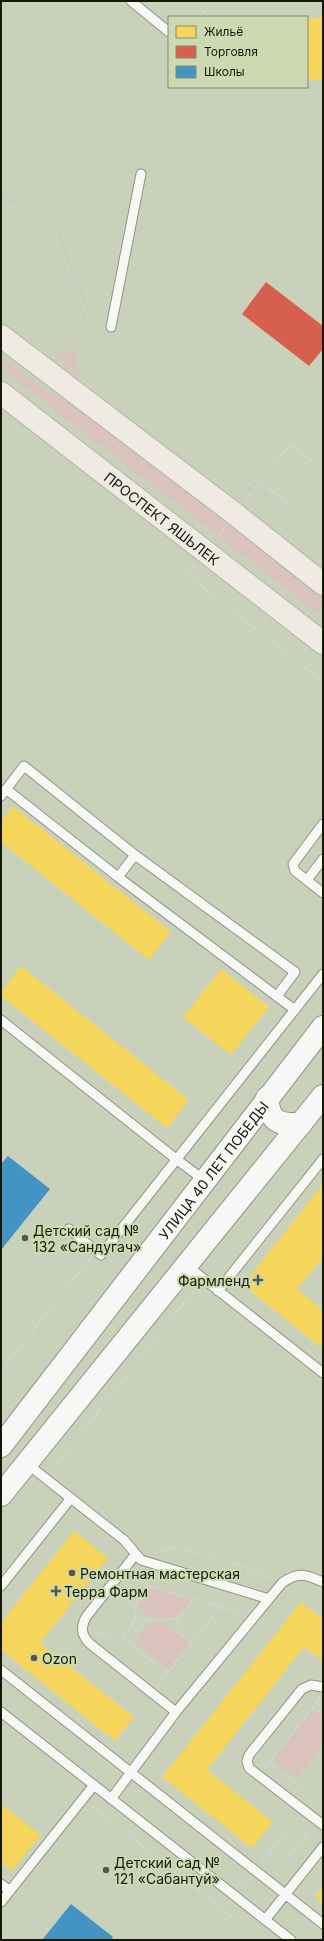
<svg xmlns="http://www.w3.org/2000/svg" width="324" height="1941" font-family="Inter,sans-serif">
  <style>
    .green { fill: #dac2be }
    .homes { fill: #f6d55c }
    .shops { fill: #d6604d }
    .schools { fill: #4393c3 }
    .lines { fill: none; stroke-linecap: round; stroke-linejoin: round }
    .service-casing { stroke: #8f9484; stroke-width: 11 }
    .tertiary-casing { stroke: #8f9484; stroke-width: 24 }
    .primary-casing { stroke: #b0b3a8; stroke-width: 24 }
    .path { stroke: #d1d4cc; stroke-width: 2.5; stroke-dasharray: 3 2; stroke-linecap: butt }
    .service { stroke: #f7f8f5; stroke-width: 9 }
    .tertiary { stroke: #f7f8f5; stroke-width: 22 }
    .primary { stroke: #efebe4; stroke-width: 22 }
    .tram { stroke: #c5c7c1; stroke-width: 1 }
    .poi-dot { fill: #545947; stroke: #cddab1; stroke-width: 1.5 }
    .labels { text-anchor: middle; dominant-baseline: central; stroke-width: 4; stroke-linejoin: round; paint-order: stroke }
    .street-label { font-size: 14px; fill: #141809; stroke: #cddab1 }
    .poi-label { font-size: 14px; fill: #141809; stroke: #cddab1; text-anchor: start }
  </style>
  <rect width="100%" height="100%" fill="#cad1ba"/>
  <path class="green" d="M77,349L76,358L78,375L54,355Z
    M1,356L43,389L82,409L323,595V617L1,368Z
    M151,1588L191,1600L177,1618L150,1617L137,1606Z
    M164,1623L189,1643L168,1669L134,1642L148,1624Z
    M311,1711L323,1713V1745L297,1778L273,1759Z"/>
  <path class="homes" d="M323,17V79L308,80L307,83V19Z
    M13,806L171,932L149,960L1,842V821Z
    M21,966L189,1100L167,1128L1,996V992Z
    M221,969L269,1007L231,1055L183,1017Z
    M323,1184V1257L297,1289L323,1310V1349L243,1285Z
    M74,1531L108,1558L40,1643L134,1717L115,1741L1,1650V1623Z
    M301,1602L323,1619V1661L304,1647L207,1770L273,1822L252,1848L162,1777Z
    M1,1804L41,1835L12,1871L1,1863Z
    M323,1886V1903L315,1896Z"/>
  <path class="shops" d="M266,282L323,326V349L309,366L242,314Z"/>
  <path class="schools" d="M8,1156L50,1189L1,1250V1164Z
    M71,1904L113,1937L111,1940H42Z"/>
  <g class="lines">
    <g class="service-casing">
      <path id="service" d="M131,1L169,32
        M111,327L141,174
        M1,796L24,766L135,855L118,877L6,789
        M323,824L293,864L295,871L323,893
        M135,855L295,972L277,996
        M118,877L295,1010
        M307,880L323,859
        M1,1020L176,1159L204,1180
        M69,1229L101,1255L323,974
        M186,1265L323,1373
        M218,1291L323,1159
        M26,1463L124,1540L141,1560L269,1599
        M135,1555L86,1617C80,1628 82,1635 89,1643L176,1712
        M1,1586L71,1498
        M1,1670L323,1924
        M323,1687L311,1685L302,1689L249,1755L247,1761L249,1768L323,1825
        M1,1712L291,1940
        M111,1799L176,1712L282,1583C299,1571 306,1575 323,1582
        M1,1884L10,1891
        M1,1902L94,1785
        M265,1920L323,1847"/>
    </g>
    <g class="tertiary-casing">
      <g id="tertiary">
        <path d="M267,1098C270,1122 278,1125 301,1124"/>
        <path id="s1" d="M1,1446L323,1027"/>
        <path d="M1,1495L323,1096"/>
      </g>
    </g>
    <g class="primary-casing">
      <g id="primary">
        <path d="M1,336L235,514L323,584"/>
        <path id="s2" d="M1,393L323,643"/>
      </g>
    </g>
    <path class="path" d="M200,17L213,1
      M261,482L291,505
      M246,500L291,444L323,470
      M219,535L225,528
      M195,566L188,575L323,682
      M1,1371L90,1259
      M52,1470L197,1287
      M154,1552L175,1548L183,1549L250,1569L272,1579
      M133,1574L149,1586L242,1613
      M136,1617C132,1602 141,1597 149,1586
      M132 1624a6 6 0 1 1 12 0a6 6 0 1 1-12 0Z
      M144,1621L178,1619
      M132,1626L122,1637L168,1673
      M95,1633L122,1637
      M192,1643C168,1624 178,1619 193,1599
      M158,1685L220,1607
      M312,1709L323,1711
      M269,1763L321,1697
      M266,1767L269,1763L313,1797
      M92,1806L239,1922
      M262,1863L297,1818
      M275,1874L311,1829
      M242,1888L249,1879"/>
    <use href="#service" class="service"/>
    <use href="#tertiary" class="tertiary"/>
    <use href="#primary" class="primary"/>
    <path class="tram" d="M1,193C25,192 45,212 57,230C80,287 101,357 145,401L323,537
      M1,200C23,200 39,217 50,234L91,333L123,389L140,407L254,491L323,546"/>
  </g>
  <g class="poi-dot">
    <circle cx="25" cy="1238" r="4"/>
    <path d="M256 1274h4v4h4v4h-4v4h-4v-4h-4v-4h4z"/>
    <circle cx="72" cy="1573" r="4"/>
    <path d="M54 1585h4v4h4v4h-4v4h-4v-4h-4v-4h4z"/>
    <circle cx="34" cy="1658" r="4"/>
    <circle cx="106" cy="1870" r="4"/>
  </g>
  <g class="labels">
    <g class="street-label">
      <text stroke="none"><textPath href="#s2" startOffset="204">ПРОСПЕКТ ЯШЬЛЕК</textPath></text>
      <text stroke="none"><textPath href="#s1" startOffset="348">УЛИЦА 40 ЛЕТ ПОБЕДЫ</textPath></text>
    </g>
    <g class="poi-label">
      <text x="33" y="1230">Детский сад №<tspan x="33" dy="16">132 «Сандугач»</tspan></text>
      <text x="250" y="1280" text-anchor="end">Фармленд</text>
      <text x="80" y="1573">Ремонтная мастерская</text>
      <text x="64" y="1591">Терра Фарм</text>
      <text x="42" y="1658">Ozon</text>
      <text x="114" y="1862">Детский сад №<tspan x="114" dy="16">121 «Сабантуй»</tspan></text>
    </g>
  </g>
  <rect width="324" height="1941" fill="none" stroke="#141809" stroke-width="4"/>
  <rect x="168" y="16" width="140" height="72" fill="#cddab1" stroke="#838c6e"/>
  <rect x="176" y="26" width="20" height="12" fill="#f6d55c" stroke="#838c6e"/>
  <text x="204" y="36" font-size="12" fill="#141809">Жильё</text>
  <rect x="176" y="46" width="20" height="12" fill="#d6604d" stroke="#838c6e"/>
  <text x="204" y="56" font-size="12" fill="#141809">Торговля</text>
  <rect x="176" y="66" width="20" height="12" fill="#4393c3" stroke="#838c6e"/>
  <text x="204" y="76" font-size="12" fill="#141809">Школы</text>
</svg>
